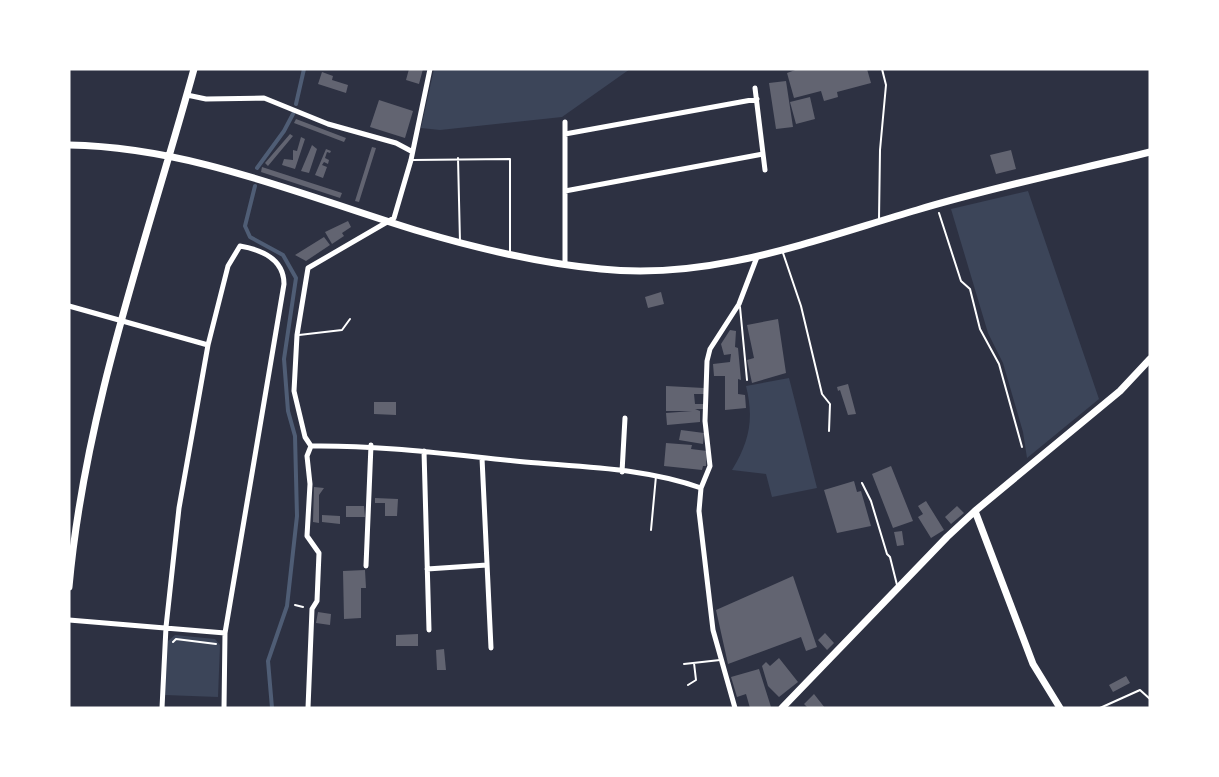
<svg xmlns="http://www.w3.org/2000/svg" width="1219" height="777" font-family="'Crimson Pro',serif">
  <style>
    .green { fill: #3c4559 }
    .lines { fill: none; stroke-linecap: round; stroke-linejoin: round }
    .stream { stroke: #4f5d75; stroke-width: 4 }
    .building { fill: #626471 }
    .path { stroke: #fff; stroke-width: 2 }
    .service { stroke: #fff; stroke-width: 2 }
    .minor { stroke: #fff; stroke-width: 5 }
    .tertiary { stroke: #fff; stroke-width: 7 }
  </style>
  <rect width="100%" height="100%" fill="#2d3142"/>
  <path class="green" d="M434,69H630L562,117L440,130L421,128Z
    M1028,191L1099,399L1027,458L1023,432L1003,363L988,333L951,209Z
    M789,378L817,488L772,497L766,474L732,470C750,441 754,418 746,386Z
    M175,635L215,639L220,645L218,697L165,695L168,641Z"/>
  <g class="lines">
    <path class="stream" d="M296,104L304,69
      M257,168L284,131L293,114
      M255,186L245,226L250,237L283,255L296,278L284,359L288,411L295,436L297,516L287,606L268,661L272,708"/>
  </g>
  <path class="building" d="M409,69H423L419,84L406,80Z
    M798,69H867L871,83L837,92L838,97L824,101L821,91L794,98L787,73Z
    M322,72L333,76L332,80L348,85L346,93L318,84Z
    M786,81L793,127L776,129L769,83Z
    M810,97L815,119L796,124L790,102Z
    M379,100L413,111L405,138L370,127Z
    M296,119L346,138L344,142L294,123Z
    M290,134L293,136L268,166L265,163Z
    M301,137L305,139L295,169L282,165L284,159L293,160V150L297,151Z
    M312,145L317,149L309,173L301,171Z
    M372,147L376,148L359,202L355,201Z
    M326,149L331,151L330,153L327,152L325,158L329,160L328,164L324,162L322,165L327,167L323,178L315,175Z
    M1011,150L1016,169L996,174L990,155Z
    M262,167L342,193L340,198L261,172Z
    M348,221L351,227L342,233L344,236L332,244L325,232Z
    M324,237L330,245L306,261L295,255Z
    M661,292L664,304L648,308L645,297Z
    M778,319L786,373L752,383L747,360L754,358L747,325Z
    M730,330L736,331L735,347L738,348L741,380L738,379V394L745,395L746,408L725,410V376H714L713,364L730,362L731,354L724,355L721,344Z
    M848,384L856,414L848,415L840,390L838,391L837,387Z
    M666,386L704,388V394H694L695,404H705V409H695L700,411V422L667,425L666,413L692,411H666Z
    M374,402H396V415L374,414Z
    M681,430L704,433L703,444L679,440Z
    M666,443L692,445L691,449L707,451L706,466H703L702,470L664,466Z
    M891,466L913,521L893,528L872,474Z
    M854,481L857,492L861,491L871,526L837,533L824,490Z
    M314,487L324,488L319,495V523L313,522Z
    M375,498L398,499L397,516H385V503H375Z
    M926,501L944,530L931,538L918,517L923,514L918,506Z
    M346,506H364L365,517H346Z
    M957,506L964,513L951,524L945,517Z
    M322,515L340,516V524L322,522Z
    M902,531L904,545L897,546L894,532Z
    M365,570L366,588H361V618L344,619L343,571Z
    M793,576L817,647L806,651L801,637L728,664L716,610Z
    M318,612L331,614L330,625L316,623Z
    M825,633L834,643L827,650L818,640Z
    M418,634V646H396V635Z
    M444,649L446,670H437L436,650Z
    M779,658L798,682L779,697L768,686L762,666L766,662L770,666Z
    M759,669L771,707L750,708L746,694L737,697L731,677Z
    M1126,676L1130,683L1113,692L1109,685Z
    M814,694L825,708H808L804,704Z"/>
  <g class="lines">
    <path class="path" d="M939,213L961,281L970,289L980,329L999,364L1022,447
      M295,605L303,607
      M173,642L176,639L216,644"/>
    <path class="service" d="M458,158L460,242
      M413,160L510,159V254
      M879,219L880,150L886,85L882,69
      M782,250L801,306L822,394L830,404L829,431
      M740,307L747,380
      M299,335L342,330L350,319
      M862,483L871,501L887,554L890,557L897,585
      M651,530L656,476
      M684,664L720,660
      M688,685L696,680L694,663
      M1100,708L1140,690L1150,699"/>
    <path class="minor" d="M755,88L765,170
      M187,95L206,99L264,98L328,124L396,143L411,151
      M565,122V264
      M565,134L757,99
      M565,191L763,154
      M69,306L208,345
      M311,446C383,445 453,455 525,462C583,467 646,468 701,488
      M424,451L429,630
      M482,458L491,648
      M622,472L625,418
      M366,566L371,445
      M427,569L487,565
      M69,620L225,633
      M162,708L166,627L179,508L208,345L228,266L240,246C263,250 284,260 284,284L225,633L224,708
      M308,708L312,609L317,601L319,553L307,536L310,484L307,456L311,446L305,437L294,391L297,335L308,268L394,218L411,160L430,69
      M735,708L713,630L699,511L701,488L710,466L705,421L707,361L710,349L739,304L757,257"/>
    <path class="tertiary" d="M69,145C190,147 301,195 415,230C475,248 538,263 601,269C710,281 814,240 917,210C993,187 1072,171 1150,152
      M975,511L1033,664L1060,708
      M69,587C85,409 147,240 194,69
      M782,708L947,537L975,511L1120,391L1150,359"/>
  </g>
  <rect width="1219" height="777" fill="none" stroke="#ffffff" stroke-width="141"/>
</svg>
